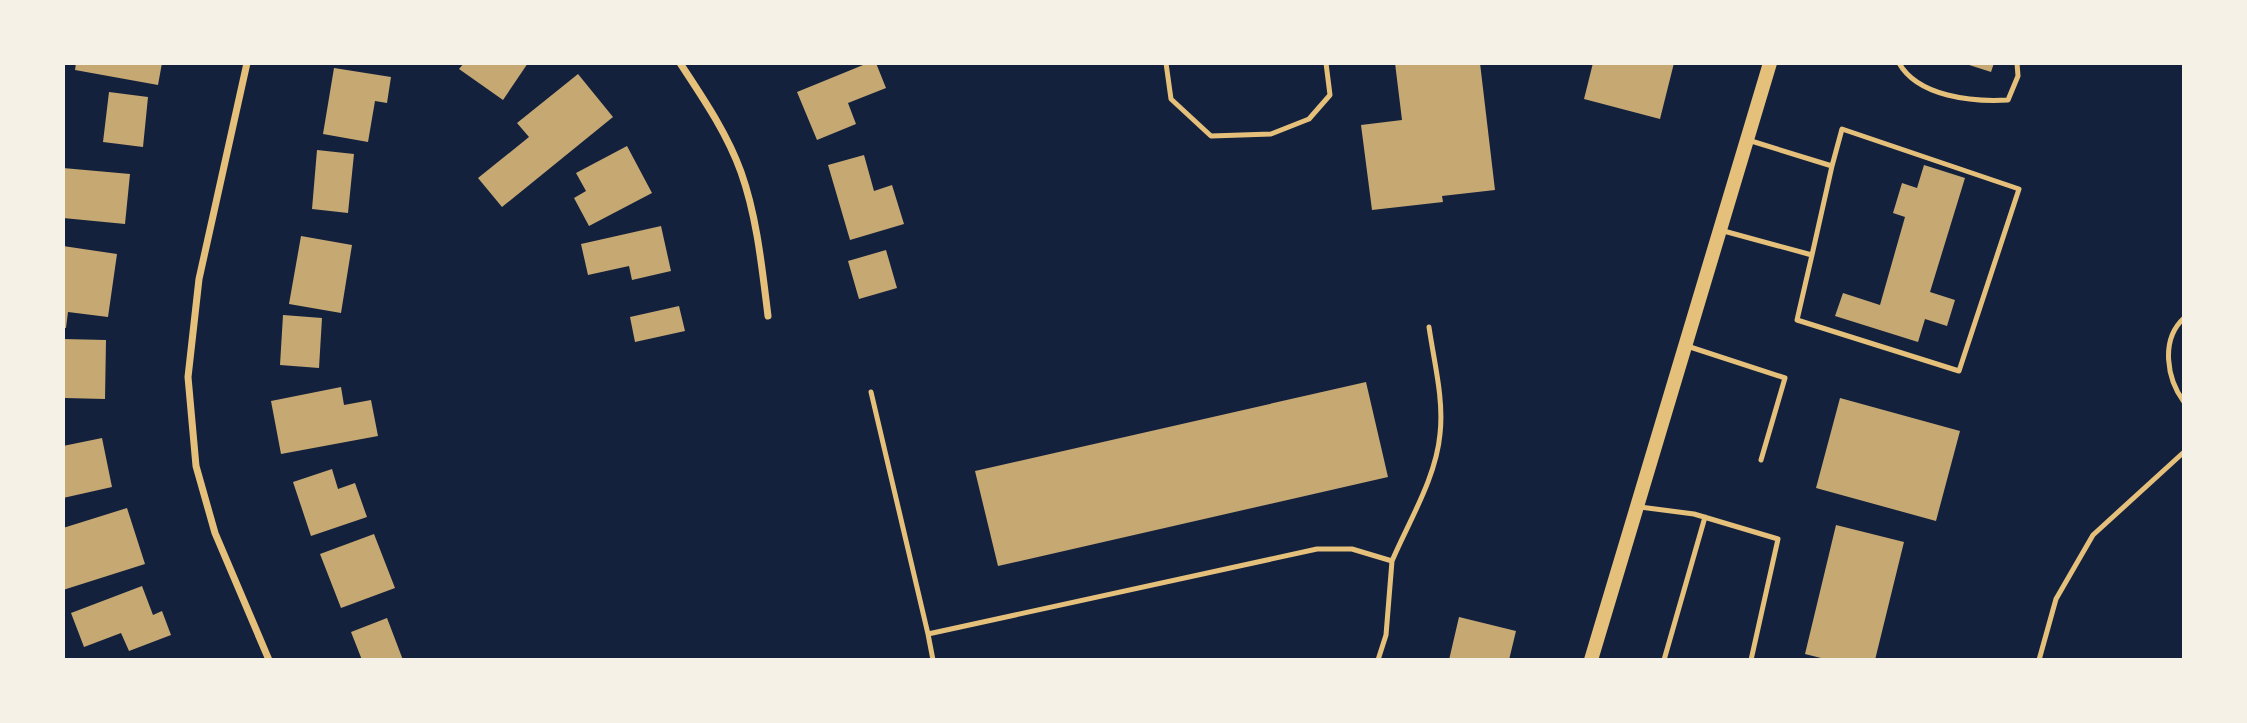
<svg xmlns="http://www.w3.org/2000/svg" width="2247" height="723" font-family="'Golos Text',sans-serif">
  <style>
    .building { fill: #c6a872 }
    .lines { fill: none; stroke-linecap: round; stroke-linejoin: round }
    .service { stroke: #e5c07b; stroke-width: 5 }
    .minor { stroke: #e5c07b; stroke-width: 7 }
    .secondary { stroke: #e5c07b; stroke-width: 14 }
  </style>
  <rect width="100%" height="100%" fill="#14213d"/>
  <path class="building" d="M76,63H162L158,85L75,70Z
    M464,63H528L503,100L459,69Z
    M868,63H876L886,88L848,103L856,124L817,140L797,92Z
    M1395,63H1480L1495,190L1442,196L1443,202L1372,210L1361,125L1402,120Z
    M1593,63H1674L1660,119L1584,99Z
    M1963,63H1994L1991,72Z
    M334,68L391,77L387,103L375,101L368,142L323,134Z
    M578,74L613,117L502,207L478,178L529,137L517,123Z
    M109,92L148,97L143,147L103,142Z
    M627,146L652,193L589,226L574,198L586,191L576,173Z
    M317,150L354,154L348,213L312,209Z
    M864,155L874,191L892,185L904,224L850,240L828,165Z
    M1924,165L1965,178L1930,292L1955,300L1947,326L1925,319L1918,342L1835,316L1843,293L1880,305L1905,217L1893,213L1902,183L1917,188Z
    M63,168L130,174L125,224L63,218Z
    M661,226L671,271L632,280L629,266L588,275L581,244Z
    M301,236L352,245L341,313L289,304Z
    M63,246L117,254L108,317L68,312L66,328H63Z
    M886,250L897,288L859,299L848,261Z
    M679,306L685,331L635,342L630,317Z
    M283,315L322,318L319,368L280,365Z
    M63,339L106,340L105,399L65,398Z
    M1366,382L1388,477L998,566L975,471Z
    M341,387L344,405L371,400L378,436L281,454L271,401Z
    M1840,398L1960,431L1936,521L1816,488Z
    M102,438L112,487L63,498V446Z
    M332,469L338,489L355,483L367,517L311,536L293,482Z
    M127,508L145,564L63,590V528Z
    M1836,525L1904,542L1875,660H1829L1805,654Z
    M374,534L395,588L341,608L320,554Z
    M142,586L153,615L162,611L171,635L129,651L121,633L84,647L71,613Z
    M1459,617L1516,631L1509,660H1449Z
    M387,618L403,660H362L351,632Z"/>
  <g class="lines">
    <path class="service" d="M1166,63L1171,99L1211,136L1271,134L1309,119L1330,95L1326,63
      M1899,63C1918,97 1973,102 2008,100L2018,76L2017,63
      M1720,230L1812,255L1797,320L1959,371L2019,189L1842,129L1832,166L1748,140
      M1812,255L1832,166
      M2184,318C2160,340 2167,379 2184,402
      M1687,346L1785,378L1761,460
      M871,392L928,634
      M1640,507L1694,514L1778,539L1751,660
      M1392,561C1409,521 1436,478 1440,434C1444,399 1434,362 1429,327
      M933,660L928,634L1317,549H1352L1392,561L1386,635L1378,660
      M1664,660L1705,517
      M2039,660L2056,599L2093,535L2184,452"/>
    <path class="minor" d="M247,63L199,279L188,377L196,466L215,533L269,660
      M680,63C703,98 727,133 741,172C757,217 762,268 768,316"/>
    <path class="secondary" d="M1591,660L1770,63"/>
  </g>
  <rect width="2247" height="723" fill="none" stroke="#f6f1e7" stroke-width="130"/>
</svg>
